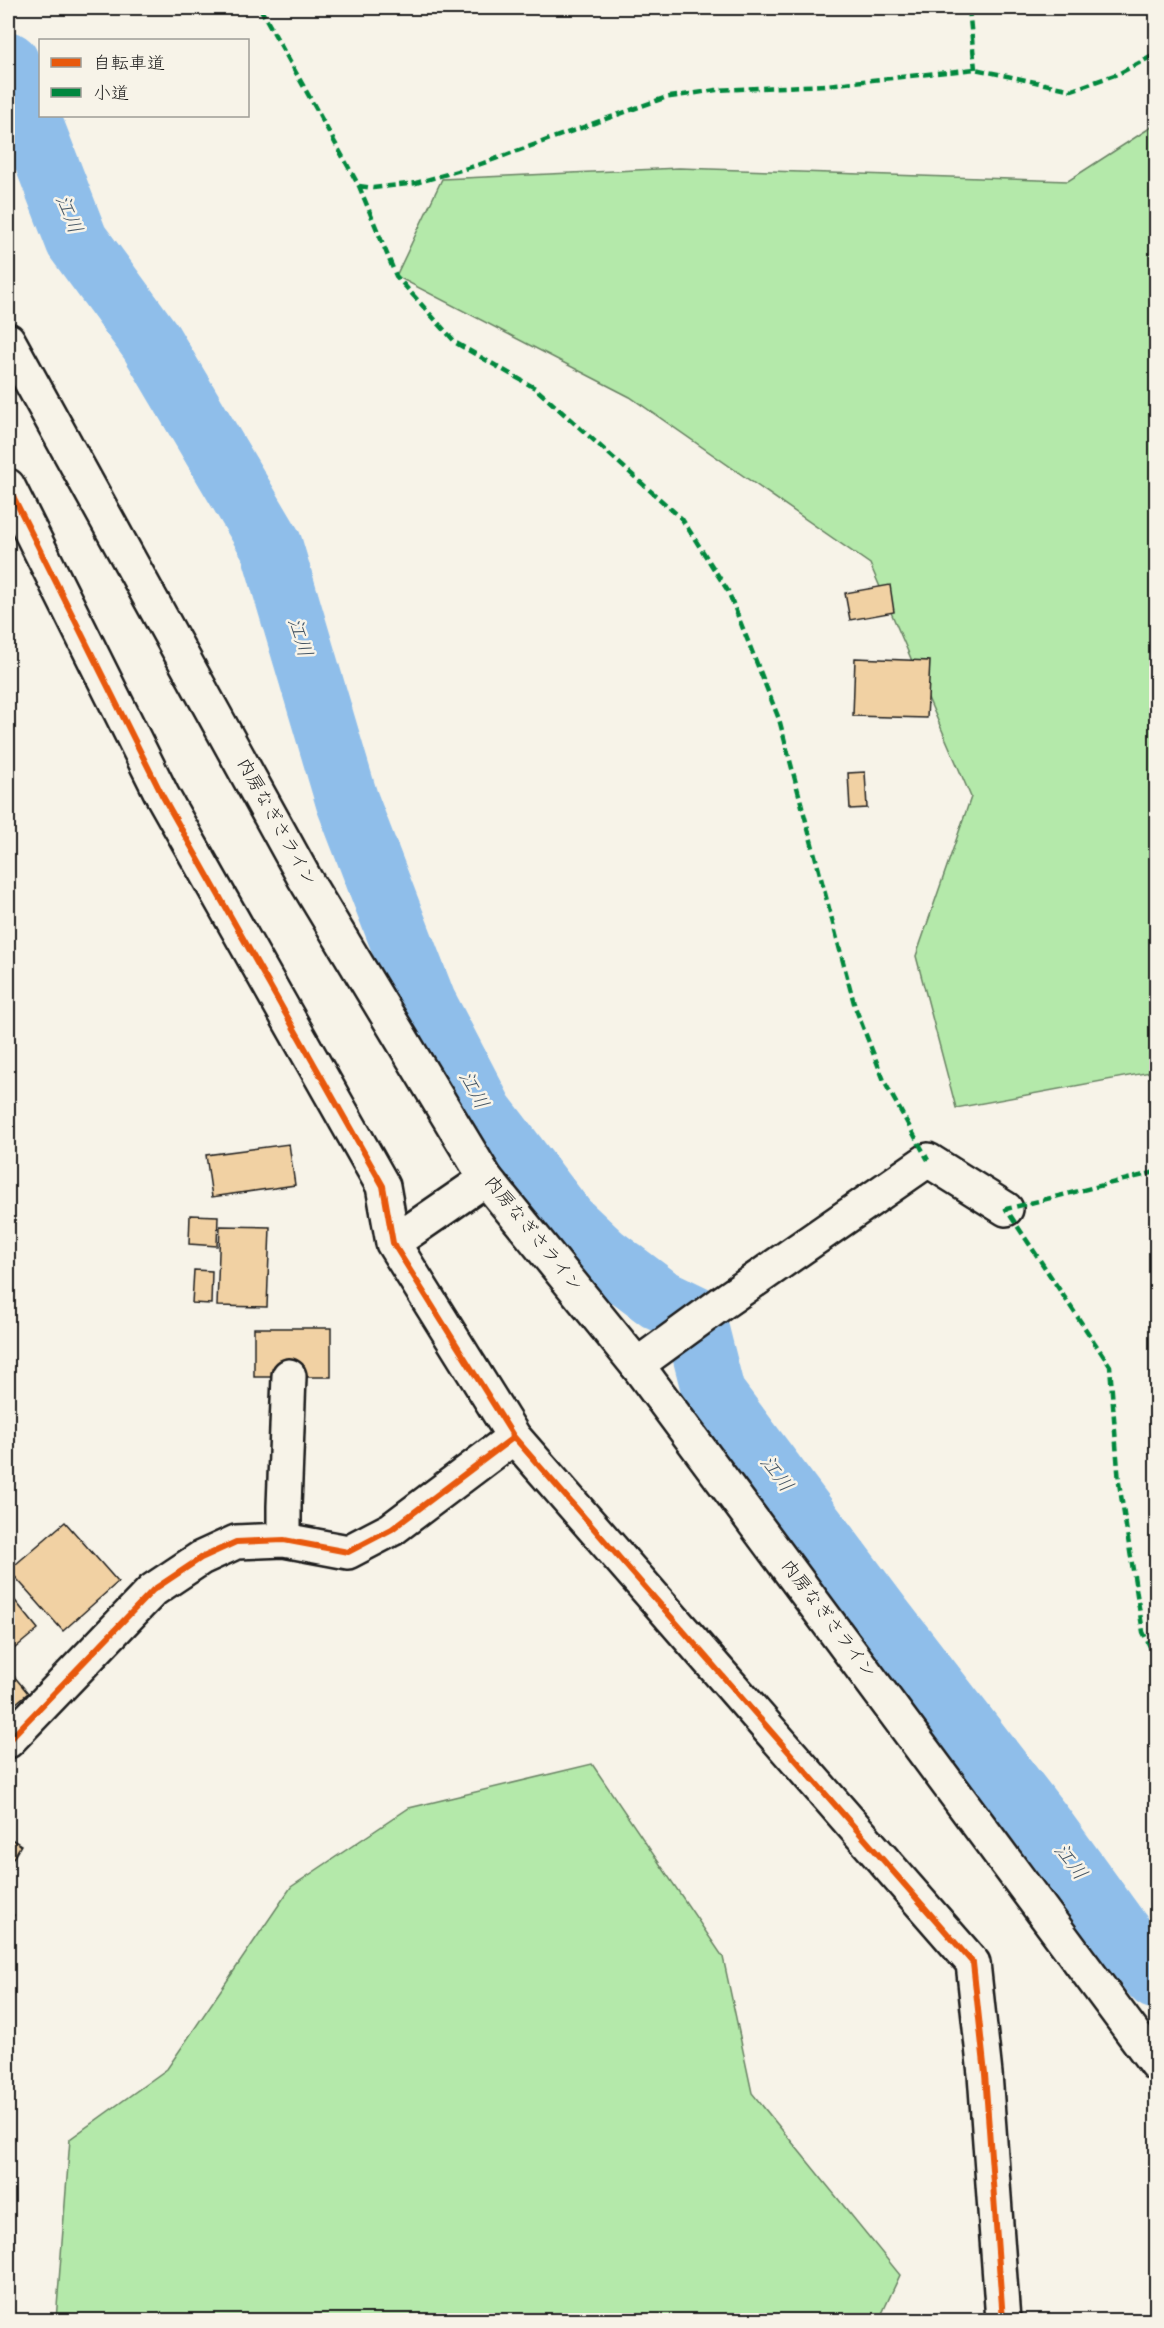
<svg xmlns="http://www.w3.org/2000/svg" width="1164" height="2328" font-family="Dekko,'Klee One',sans-serif">
  <style>
    .green { fill: #b4e9aa; stroke: #688263; stroke-width: 1.5 }
    .lines { fill: none; stroke-linecap: round; stroke-linejoin: round }
    .river { stroke: #8fbeea; stroke-width: 63 }
    .building { fill: #f1d1a3; stroke: #1c1c1c; stroke-width: 1.5 }
    .minor-casing { stroke: #1c1c1c; stroke-width: 38 }
    .highway-casing { stroke: #1c1c1c; stroke-width: 38 }
    .minor { stroke: #f7f3e8; stroke-width: 33 }
    .highway { stroke: #f7f3e8; stroke-width: 33 }
    .quiet { stroke: #00873e; stroke-width: 4.5; stroke-dasharray: 9 4.5; stroke-linecap: butt }
    .cycleway-casing { stroke: #f7f3e8; stroke-width: 10 }
    .cycleway { stroke: #e8590c; stroke-width: 6 }
    .labels { text-anchor: middle; dominant-baseline: central; stroke-width: 5; stroke-linejoin: round; paint-order: stroke }
    .street-label { font-size: 18px; fill: #1c1c1c; stroke: #f7f3e8 }
    .water-label { font-size: 20px; font-style: italic; fill: #445564; stroke: #f7f3e8 }
  </style>
  <rect width="100%" height="100%" fill="#f7f3e8"/>
  <filter id="ink" filterUnits="userSpaceOnUse"><feTurbulence type="fractalNoise" baseFrequency=".0167" numOctaves="2"/><feDisplacementMap in="SourceGraphic" scale="12" xChannelSelector="R" yChannelSelector="G"/><feConvolveMatrix kernelMatrix="1 2 1 2 8 2 1 2 1" color-interpolation-filters="sRGB"/></filter>
  <g filter="url(#ink)">
    <path class="green" d="M1156,124V1071L956,1108L916,956L971,797L870,564L630,397L396,276L442,179L679,168L1068,181Z
      M592,1764L723,1957L752,2093L900,2275L879,2320H56L70,2139L167,2069L291,1887L409,1808Z"/>
    <g class="lines">
      <path class="river" d="M8,63L77,241L151,342L271,545L347,801L425,1003L483,1114L565,1221L603,1257L659,1299L694,1316L714,1395L881,1618L1042,1826L1134,1953L1156,1978"/>
    </g>
    <path class="building" d="M890,585L894,612L850,620L845,593Z
      M855,658L930,661L927,718L853,716Z
      M865,772L867,808L850,809L848,773Z
      M289,1144L295,1185L212,1197L206,1155Z
      M190,1215L218,1216L217,1246L189,1244Z
      M220,1226L270,1227L267,1307L217,1306Z
      M194,1270L212,1271L211,1304L192,1303Z
      M254,1328H331V1377H254Z
      M65,1522L118,1582L63,1631L9,1570Z
      M8,1592L38,1629L8,1654Z
      M8,1669L28,1693L8,1710Z
      M8,1837L21,1845L8,1867Z
      M8,1912L14,1915L8,1928Z"/>
    <g class="lines">
      <g class="minor-casing">
        <path id="minor" d="M8,486L162,795L383,1186L393,1243L514,1437L973,1963L985,2074L1003,2320
          M393,1243L486,1179
          M637,1365L722,1303L928,1160L1006,1209
          M284,1540V1506L289,1376
          M8,1741L153,1590L201,1558L236,1542L284,1540L348,1552L392,1529L514,1437"/>
      </g>
      <g class="highway-casing">
        <path id="highway" d="M8,340L305,879L486,1179L637,1365L1156,2064"/>
      </g>
      <use href="#minor" class="minor"/>
      <use href="#highway" class="highway"/>
      <path class="quiet" d="M260,8L359,186L396,276L456,343L535,388L682,519L728,591L779,719L855,1007L885,1083L928,1160
        M969,8L975,69
        M359,186L373,188L416,183L478,165L664,98L716,90L826,85L975,69L1072,90L1120,73L1156,54
        M1156,1172L1006,1209L1110,1366L1119,1483L1143,1632L1156,1659"/>
      <g class="cycleway-casing">
        <path id="cycleway" d="M8,486L162,795L383,1186L393,1243L514,1437L973,1963L985,2074L1003,2320
          M8,1741L153,1590L201,1558L236,1542L284,1540L348,1552L392,1529L514,1437"/>
      </g>
      <use href="#cycleway" class="cycleway"/>
    </g>
  </g>
  <g class="labels">
    <g class="street-label">
      <text transform="translate(275 823) rotate(61)">内房なぎさライン</text>
      <text transform="translate(532 1235) rotate(51)">内房なぎさライン</text>
      <text transform="translate(827 1620) rotate(53)">内房なぎさライン</text>
    </g>
    <g class="water-label">
      <text transform="translate(67 215) rotate(68)">江川</text>
      <text transform="translate(298 638) rotate(73)">江川</text>
      <text transform="translate(472 1091) rotate(62)">江川</text>
      <text transform="translate(775 1475) rotate(53)">江川</text>
      <text transform="translate(1069 1863) rotate(53)">江川</text>
    </g>
  </g>
  <rect width="1164" height="2328" fill="none" stroke="#f7f3e8" stroke-width="30"/>
  <rect x="15" y="15" width="1134" height="2298" fill="none" stroke="#1c1c1c" stroke-width="2" filter="url(#ink)"/>
  <rect x="39" y="39" width="210" height="78" fill="#f7f3e8" stroke="#9f9d96" stroke-width="1.5"/>
  <rect x="51" y="58" width="30" height="9" fill="#e8590c" stroke="#9f9d96" stroke-width="1.5"/>
  <text x="93" y="69" font-size="18" fill="#1c1c1c">自転車道</text>
  <rect x="51" y="88" width="30" height="9" fill="#00873e" stroke="#9f9d96" stroke-width="1.5"/>
  <text x="93" y="99" font-size="18" fill="#1c1c1c">小道</text>
</svg>
